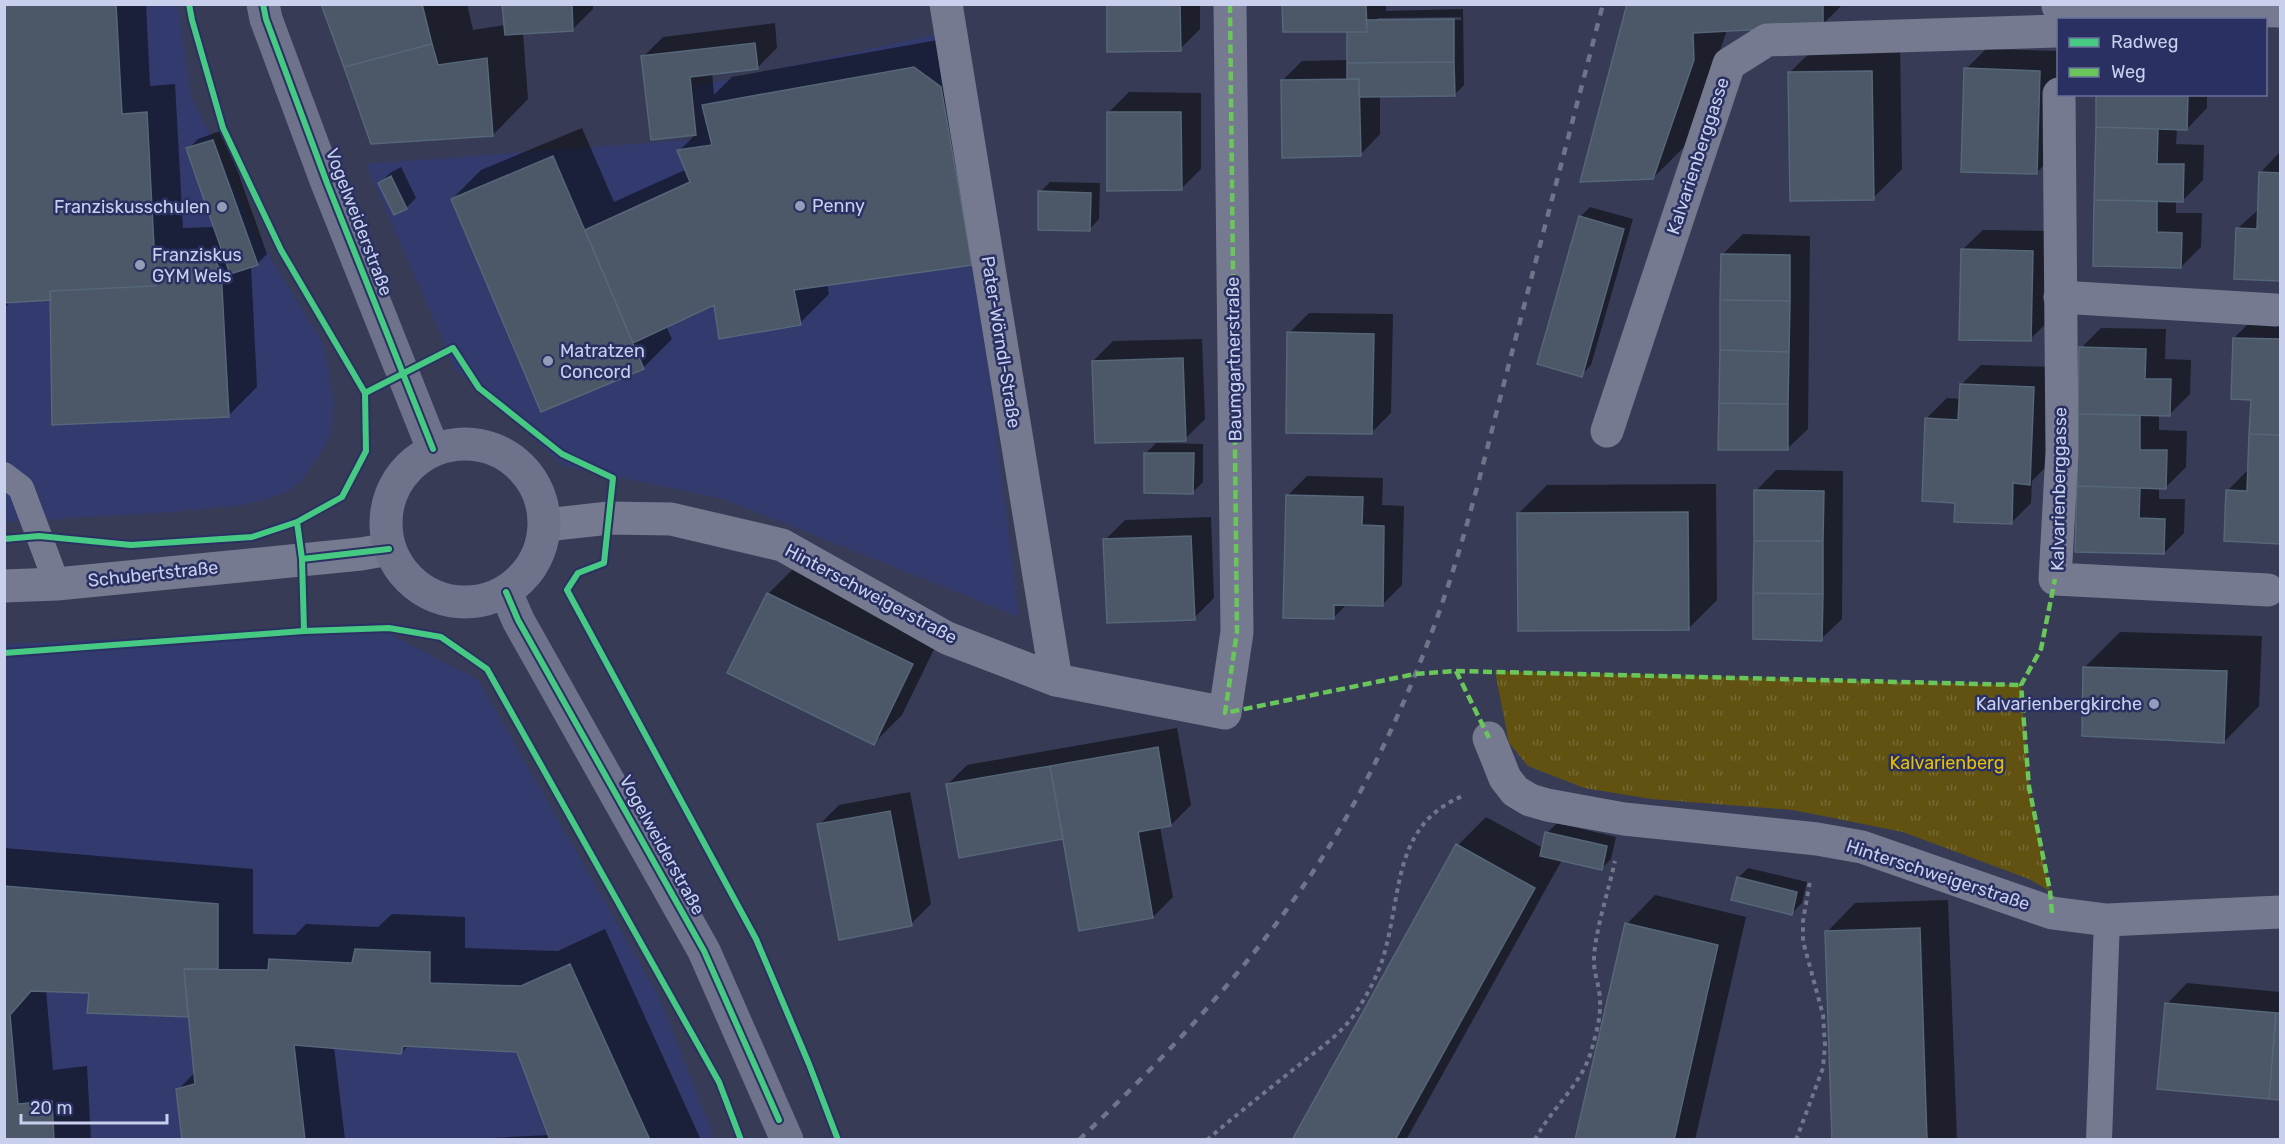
<svg xmlns="http://www.w3.org/2000/svg" width="2285" height="1144" font-family="Rubik,sans-serif">
  <style>
    .built { fill: #323a6e }
    .park { fill: url(#park-tufts) }
    .shadow { fill: #0007; fill-rule: evenodd }
    .building { fill: #4c5768; stroke: #556778; stroke-width: 1.5 }
    .lines { fill: none; stroke-linecap: round; stroke-linejoin: round }
    .path { stroke: #72768a; stroke-width: 4; stroke-dasharray: 4.5 4.5; stroke-linecap: butt }
    .service { stroke: #757a90; stroke-width: 26 }
    .minor { stroke: #757a90; stroke-width: 33 }
    .tertiary { stroke: #757a90; stroke-width: 33 }
    .secondary { stroke: #6e728b; stroke-width: 33 }
    .rail { stroke: #707489; stroke-width: 4.5; stroke-dasharray: 8 8; stroke-linecap: butt }
    .quiet { stroke: #6ac65a; stroke-width: 4.5; stroke-dasharray: 9 4.5; stroke-linecap: butt }
    .cycleway-casing { stroke: #2a3162; stroke-width: 10 }
    .cycleway { stroke: #46c982; stroke-width: 6 }
    .poi-dot { fill: #959cb8; stroke: #2a3162; stroke-width: 2 }
    .labels { text-anchor: middle; dominant-baseline: central; stroke-width: 5; stroke-linejoin: round; paint-order: stroke }
    .street-label { font-size: 18px; fill: #c8d0ee; stroke: #2a3162 }
    .poi-label { font-size: 18px; fill: #c8d0ee; stroke: #2a3162; text-anchor: start }
    .park-label { font-size: 18px; fill: #e8c100; stroke: #2a3162 }
  </style>
  <defs>
    <pattern id="park-tufts" width="24" height="20" patternUnits="userSpaceOnUse" patternTransform="scale(1.5)"><rect width="24" height="20" fill="#615212"/><path d="M3 7l-1-3M5 7V3M7 7l1-3M15 17l-1-3M17 17v-4M19 17l1-3" fill="none" stroke="#766a35"/></pattern>
  </defs>
  <rect width="100%" height="100%" fill="#373b55"/>
  <path class="built" d="M5,5H178L191,97L213,140L254,231L323,343L334,400L331,432L324,448L309,470L300,482L288,491L268,499L242,505L173,512L5,522Z
    M934,35L978,281L1019,617L724,499L564,466L455,369L366,164L699,139L694,87Z
    M379,629L478,679L658,995L715,1139H5L4,644Z"/>
  <path class="park" d="M1495,671L2021,685L2029,787L2050,891L2029,879L1903,832L1793,810L1651,799L1584,788L1528,766L1509,743Z"/>
  <path class="shadow" d="M4,4H146L150,86L175,84L183,228L215,227L188,149L198,139L223,130L267,254L257,264L251,266L257,387L229,415L52,299L12,301L4,308Z
    M322,4H467L473,30L505,25L504,4H593V9L573,29L523,33L528,99L493,135Z
    M1108,4H1200V29L1180,49Z
    M1284,4H1386V11L1463,9L1464,85L1454,95H1380V134L1360,155L1282,81L1302,61L1348,60V30ZM1461,17V20L1375,22L1378,18Z
    M1629,4H1843L1822,25L1727,30L1689,142L1653,178Z
    M775,23L777,48L757,68L712,73L714,95L732,77L943,39L971,263L827,284L829,294L800,323L715,303L666,326L672,339L643,368L452,199L481,170L582,128L614,202L687,169L679,151L696,134L643,57L663,37Z
    M1900,43L1902,169L1873,198L1790,72L1819,44Z
    M1986,49L2058,51L2057,153L2036,173L1966,69Z
    M1129,92L1201,93V169L1181,189L1109,112Z
    M2098,94H2207V108L2187,129L2177,128L2176,144L2204,145L2203,180L2183,200H2176V213H2202L2201,247L2181,267L2094,265Z
    M2280,152V280L2236,278L2237,229L2259,209L2261,172Z
    M401,167L416,198L406,208L380,183L390,173Z
    M1050,182L1100,183L1099,219L1089,230L1040,192Z
    M1590,207L1633,219L1591,365L1581,375L1580,217Z
    M1983,230L2052,231L2051,319L2030,339L1962,250Z
    M1743,234L1810,236L1808,429L1787,449L1722,255Z
    M1309,313L1393,314L1391,413L1371,433L1289,333Z
    M2254,318L2280,319V542L2226,540L2227,491L2247,471H2250L2252,399L2234,338Z
    M2101,328L2166,329L2165,359L2191,360L2190,394L2170,414H2159V430L2187,431L2186,467L2166,487H2159V499H2185L2184,533L2164,553L2077,551L2081,348Z
    M1202,339L1205,419L1185,439L1093,361L1113,341Z
    M1981,365L2053,367L2050,463L2032,481L2031,503L2011,523L1956,501L1926,419L1947,398L1961,399V385Z
    M1156,443L1203,444V482L1193,492L1146,453Z
    M1776,470L1843,471L1842,619L1821,639L1756,491Z
    M1307,476L1383,478L1382,505L1404,506L1402,585L1382,605L1347,604L1333,618L1287,496Z
    M1716,484L1717,600L1689,628L1518,514L1547,485Z
    M1211,517L1214,598L1194,618L1105,540L1125,520Z
    M797,565L941,635L902,715L873,744L768,594Z
    M2120,632L2262,636L2259,706L2224,742L2084,668Z
    M1177,728L1191,805L1171,825L1160,827L1173,897L1153,917L1064,838L947,785L967,765Z
    M910,792L931,904L911,924L819,825L839,805Z
    M1486,817L1543,848L1547,833L1557,823L1616,837L1611,859L1601,869L1562,860L1406,1140H1294L1458,845Z
    M4,848L253,869V934L295,935L306,924L378,927L392,914L465,917V948L558,951L605,929L701,1140H448L550,1135L518,1051L409,1045L401,1053L334,1047L345,1140H183L178,1090L195,1072L190,1016L89,1012L90,991L46,990L53,1070L87,1066L91,1140H4Z
    M1748,868L1807,882L1802,903L1792,913L1738,878Z
    M1655,895L1746,917L1695,1140H1577L1627,924Z
    M1948,900L1957,1140H1834L1827,932L1855,903Z
    M2187,983L2280,992V1099L2159,1088L2167,1004Z"/>
  <path class="building" d="M4,4H116L122,114L147,112L156,286L50,291L51,300L4,303Z
    M321,4H422L432,44L344,67Z
    M502,4H572L573,31L505,35Z
    M1107,4H1180L1181,51L1107,52Z
    M1282,4H1366L1367,32H1283Z
    M1627,4H1823V26L1693,33L1694,60L1653,179L1580,182Z
    M1454,19V62L1347,63V32H1367L1366,20Z
    M755,43L758,69L690,77L696,135L651,140L641,56Z
    M432,44L438,65L487,58L493,136L371,144L344,67Z
    M1454,62L1455,96L1359,97V79H1347V63Z
    M914,67L941,87L972,265L794,290L801,325L719,339L714,305L633,343L585,230L690,182L677,150L712,145L702,105Z
    M1964,68L2040,71L2037,174L1961,172Z
    M1872,71L1874,200L1790,201L1788,72Z
    M1359,79L1361,156L1282,158L1281,80Z
    M2096,94H2188L2187,130L2096,127Z
    M1107,112H1181L1182,190L1107,191Z
    M2096,127L2158,129L2157,164H2184L2183,202L2094,200Z
    M213,140L258,265L230,274L186,148Z
    M553,156L644,369L541,412L451,199Z
    M2259,172L2280,173V281L2234,279L2236,228L2257,229Z
    M391,176L407,209L394,215L378,183Z
    M1038,191L1091,193L1090,231L1038,230Z
    M2094,200L2157,201V232L2182,233L2181,268L2093,266Z
    M1579,216L1624,229L1582,377L1537,364Z
    M1961,249L2033,251L2031,341L1959,340Z
    M210,254L221,270L229,417L52,425L50,291L156,286L155,256Z
    M1721,254L1790,255V301L1720,300Z
    M1720,300L1790,301L1789,352L1720,350Z
    M1287,332L1374,334L1372,434L1286,433Z
    M2233,338L2280,339V435L2249,434L2251,400L2231,399Z
    M2079,347L2146,349L2145,379H2171L2170,416L2078,414Z
    M1720,350L1789,352L1788,404L1719,403Z
    M1183,358L1186,441L1095,443L1092,361Z
    M1960,384L2034,387L2030,485L2013,483L2012,524L1954,522L1955,503L1922,501L1925,418L1958,420Z
    M1719,403L1788,404V450H1718Z
    M2078,414L2140,415V450H2167L2166,489L2077,486Z
    M2249,434L2280,435V544L2224,541L2226,490L2247,491Z
    M1144,453H1194L1193,494L1144,493Z
    M2077,486L2140,488L2139,518L2165,519L2164,554L2075,552Z
    M1754,490L1824,491L1823,541H1754Z
    M1286,495L1363,497L1362,525L1384,526L1383,606L1334,605V619L1283,618Z
    M1688,512L1689,630L1518,631L1517,513Z
    M1191,536L1195,620L1107,623L1103,539Z
    M1754,541H1823V594L1753,593Z
    M767,593L913,664L874,745L727,673Z
    M1753,593L1823,594L1822,641L1753,639Z
    M2083,667L2227,671L2224,743L2082,736Z
    M1158,747L1171,826L1138,832L1153,918L1079,931L1050,766Z
    M1050,766L1063,839L959,858L946,784Z
    M890,811L912,926L839,940L817,824Z
    M1545,832L1607,846L1602,870L1540,856Z
    M1456,844L1535,888L1395,1140H1292Z
    M1737,877L1797,892L1792,915L1731,900Z
    M4,886L218,904V969H184L188,1017L87,1013L89,993L31,991L10,1015L18,1104L52,1101L54,1140H4Z
    M1625,923L1718,945L1674,1140H1575Z
    M1920,928L1927,1140H1832L1825,931Z
    M355,949L430,952V983L521,986L570,964L650,1140H550L517,1052L403,1046L401,1054L294,1045L305,1140H182L176,1089L195,1084L184,969L268,970L269,959L352,963Z
    M2165,1003L2276,1013L2269,1099L2157,1089Z
    M2276,1013H2280V1100L2269,1099Z"/>
  <g class="lines">
    <path class="path" d="M1207,1140C1237,1114 1268,1090 1299,1065C1320,1048 1343,1033 1358,1009C1370,990 1381,969 1386,947C1402,886 1395,823 1465,795
      M1535,1140C1550,1110 1579,1087 1590,1055C1595,1038 1601,1018 1600,1001C1600,988 1595,977 1594,964C1593,937 1609,889 1615,861
      M1796,1140L1823,1068L1825,1045L1823,1015L1803,941V921L1810,881"/>
    <path class="service" d="M4,475L21,488L57,584
      M2099,1140L2107,920"/>
    <path class="minor" d="M946,4L1056,680
      M2058,6L2280,11
      M2059,94L2062,452L2055,579L2268,590
      M2060,297L2276,310
      M1607,431L1729,64L1767,40L2058,31
      M546,525L609,518L671,519L782,545L947,638L1056,680L1225,713L1237,632L1230,4
      M1489,738L1505,778L1515,791L1530,800L1547,805L1624,819L1817,839L1862,847L2052,913L2107,920L2280,912"/>
    <path class="tertiary" d="M4,586L57,584L361,554L389,549"/>
    <path class="secondary" d="M263,4L266,19L327,183L433,449
      M386 523a79 79 0 1 1 158 0a79 79 0 1 1-158 0Z
      M506,592L518,620L704,951L787,1140"/>
    <path class="rail" d="M1079,1140C1175,1048 1266,951 1335,837C1382,757 1421,669 1450,580C1473,509 1490,436 1509,364C1540,244 1572,124 1603,4"/>
    <path class="quiet" d="M1230,4L1237,632L1225,713L1415,674L1456,671L1489,738
      M1456,671L2021,685
      M2052,913L2050,891L2029,787L2021,685L2041,649L2055,579"/>
    <g class="cycleway-casing">
      <path id="cycleway" d="M263,4L266,19L327,183L433,449
        M365,393L453,348L479,388L562,454L613,478L604,563L578,573L567,590L756,939L809,1064L838,1140
        M297,522L302,559L304,631
        M4,539L39,536L131,545L252,537L297,522L342,497L366,451L365,393L281,250L223,128L192,20L189,4
        M302,559L389,549
        M506,592L518,620L704,951L779,1120
        M4,653L304,631L389,628L441,637L487,669L719,1082L741,1140"/>
    </g>
    <use href="#cycleway" class="cycleway"/>
  </g>
  <g class="poi-dot">
    <circle cx="800" cy="206" r="6"/>
    <circle cx="222" cy="207" r="6"/>
    <circle cx="140" cy="265" r="6"/>
    <circle cx="548" cy="361" r="6"/>
    <circle cx="2154" cy="704" r="6"/>
  </g>
  <g class="labels">
    <g class="street-label">
      <text transform="translate(1698 156) rotate(-72)">Kalvarienberggasse</text>
      <text transform="translate(359 222) rotate(69)">Vogelweiderstraße</text>
      <text transform="translate(1001 342) rotate(81)">Pater-Wörndl-Straße</text>
      <text transform="translate(1234 359) rotate(-91)">Baumgartnerstraße</text>
      <text transform="translate(2059 489) rotate(-89)">Kalvarienberggasse</text>
      <text transform="translate(153 574) rotate(-6)">Schubertstraße</text>
      <text transform="translate(871 594) rotate(28)">Hinterschweigerstraße</text>
      <text transform="translate(662 845) rotate(61)">Vogelweiderstraße</text>
      <text transform="translate(1938 875) rotate(18)">Hinterschweigerstraße</text>
    </g>
    <g class="poi-label">
      <text x="812" y="206">Penny</text>
      <text x="210" y="207" text-anchor="end">Franziskusschulen</text>
      <text x="152" y="255">Franziskus<tspan x="152" dy="21">GYM Wels</tspan></text>
      <text x="560" y="351">Matratzen<tspan x="560" dy="21">Concord</tspan></text>
      <text x="2142" y="704" text-anchor="end">Kalvarienbergkirche</text>
    </g>
    <g class="park-label">
      <text x="1947" y="763">Kalvarienberg</text>
    </g>
  </g>
  <rect width="2285" height="1144" fill="none" stroke="#c8d0ee" stroke-width="12"/>
  <rect x="2057" y="18" width="210" height="78" fill="#2a3162" stroke="#69719a" stroke-width="1.5"/>
  <rect x="2069" y="38" width="30" height="9" fill="#46c982" stroke="#69719a" stroke-width="1.5"/>
  <text x="2111" y="48" font-size="18" fill="#c8d0ee">Radweg</text>
  <rect x="2069" y="68" width="30" height="9" fill="#6ac65a" stroke="#69719a" stroke-width="1.5"/>
  <text x="2111" y="78" font-size="18" fill="#c8d0ee">Weg</text>
  <path d="M21 1114v9h146v-9" fill="none" stroke="#c8d0ee" stroke-width="3"/>
  <text x="30" y="1114" font-size="18" fill="#c8d0ee" stroke="#2a3162" stroke-width="4.5" paint-order="stroke">20 m</text>
</svg>
